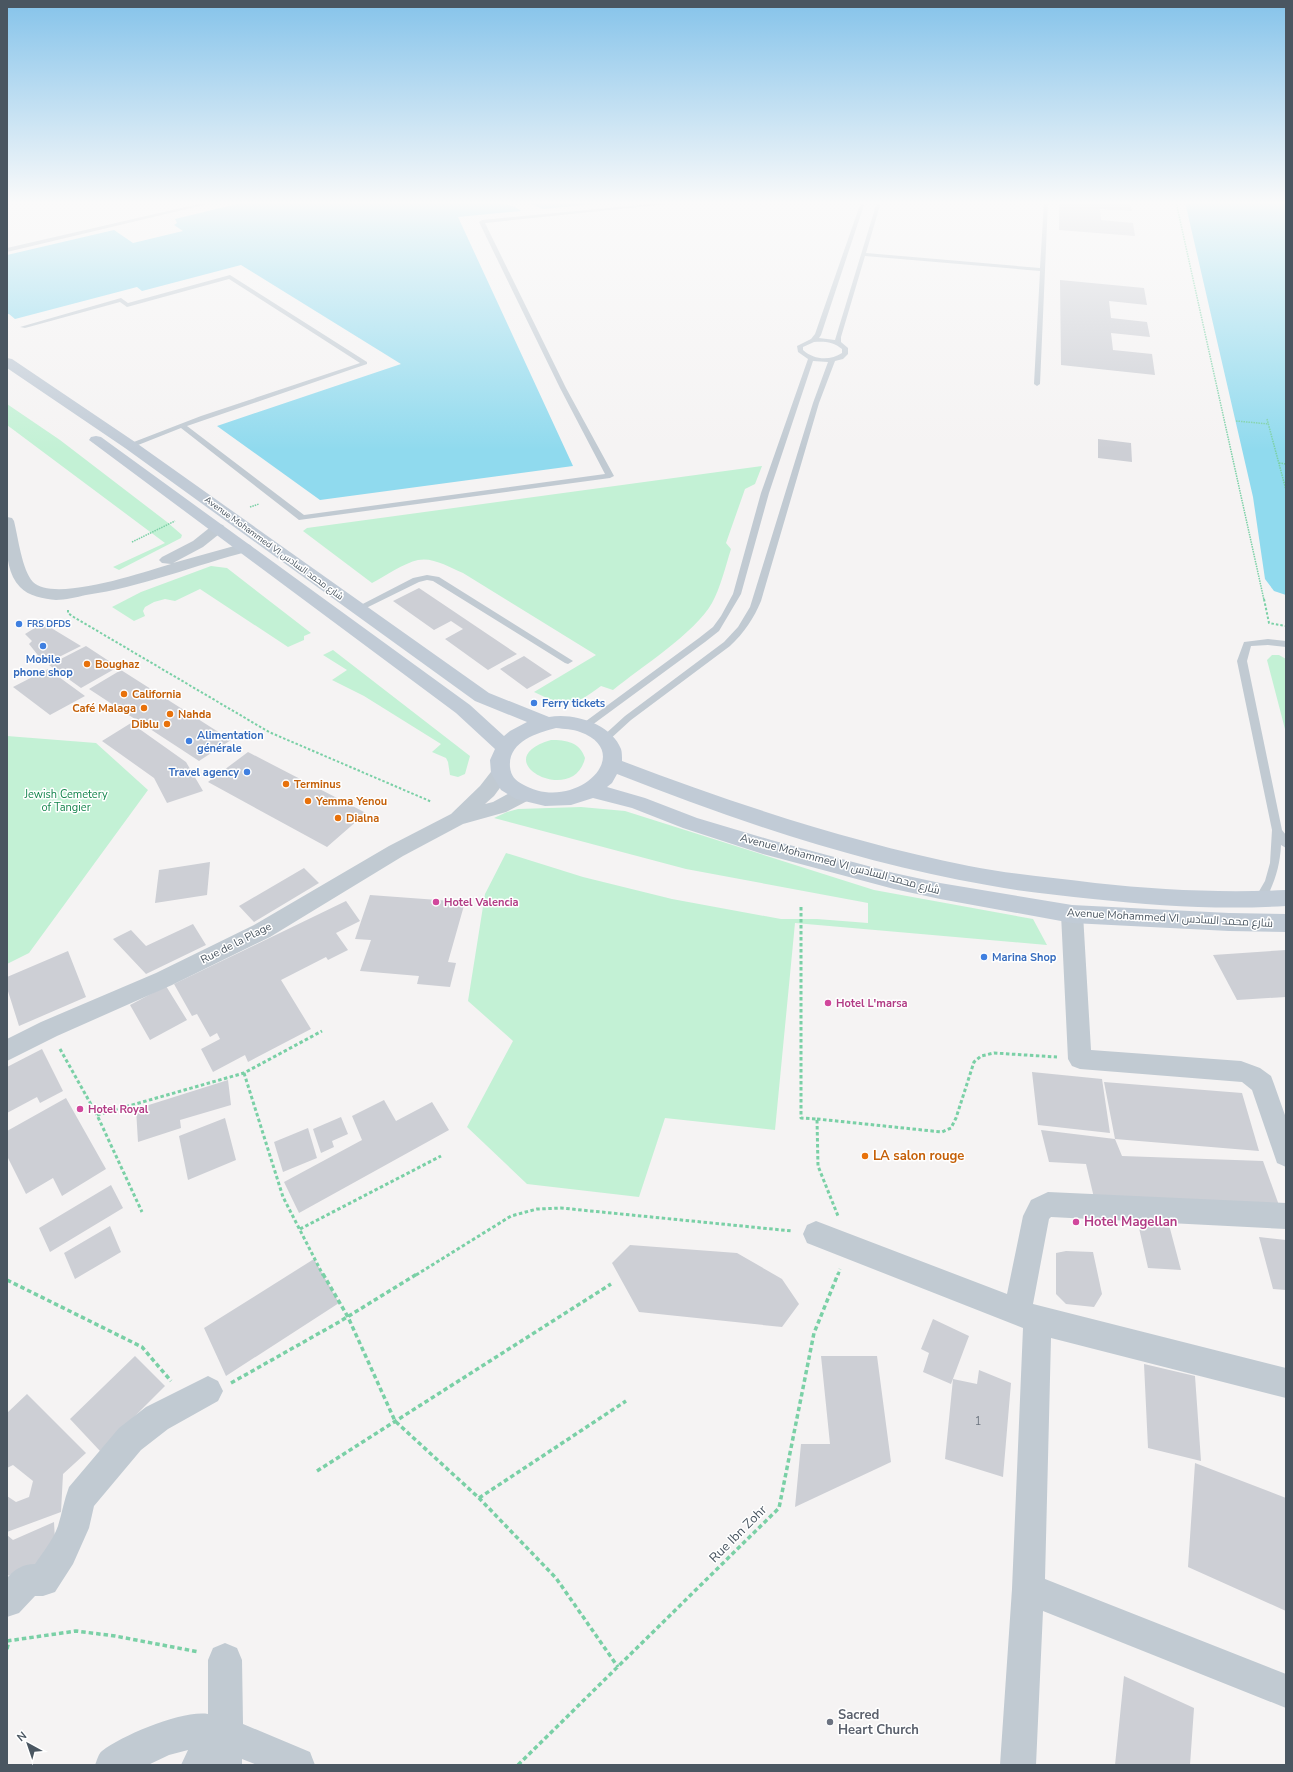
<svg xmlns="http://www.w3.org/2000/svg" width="1293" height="1772" font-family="'Nunito Sans',Cairo,sans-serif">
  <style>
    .green { fill: #c3f1d5 }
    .water { fill: #90daee }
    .building { fill: #cdcfd5 }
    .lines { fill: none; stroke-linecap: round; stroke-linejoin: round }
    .path-far3 { stroke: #7ad0a6; stroke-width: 1.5; stroke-dasharray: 1.5 1; stroke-linecap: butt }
    .path-far2 { stroke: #7ad0a6; stroke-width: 2; stroke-dasharray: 2.5 2; stroke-linecap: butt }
    .path-far1 { stroke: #7ad0a6; stroke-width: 3; stroke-dasharray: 3.5 2.5; stroke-linecap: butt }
    .path { stroke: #7ad0a6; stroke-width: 3.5; stroke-dasharray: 4.5 3; stroke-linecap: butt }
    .lane { fill: #c1cad2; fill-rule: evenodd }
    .street { fill: #c1cad2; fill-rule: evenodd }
    .secondary { fill: #c1cbd6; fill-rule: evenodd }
    .shop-dot { fill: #3f7fe0; stroke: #fff; stroke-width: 1.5 }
    .food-dot { fill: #e8710a; stroke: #fff; stroke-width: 1.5 }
    .hotel-dot { fill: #d1479c; stroke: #fff; stroke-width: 1.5 }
    .worship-dot { fill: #6b7280; stroke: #fff; stroke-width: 1.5 }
    .labels { text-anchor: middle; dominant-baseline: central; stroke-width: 3; stroke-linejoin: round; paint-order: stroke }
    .far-street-label { font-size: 9px; fill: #4a5661; stroke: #fff }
    .far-shop-label { font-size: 9px; font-weight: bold; fill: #366cbe; stroke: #fff; text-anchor: start }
    .shop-label { font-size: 11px; font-weight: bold; fill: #366cbe; stroke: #fff; text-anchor: start }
    .food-label { font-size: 11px; font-weight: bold; fill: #c56008; stroke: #fff; text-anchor: start }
    .park-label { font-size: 11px; fill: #17864f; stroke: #fff }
    .street-label { font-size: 11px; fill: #4a5661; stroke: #fff }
    .hotel-label { font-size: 11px; font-weight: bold; fill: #b23c85; stroke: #fff; text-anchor: start }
    .near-number-label { font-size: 11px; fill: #6b747e }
    .near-food-label { font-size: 13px; font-weight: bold; fill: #c56008; stroke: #fff; text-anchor: start }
    .near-hotel-label { font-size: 13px; font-weight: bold; fill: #b23c85; stroke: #fff; text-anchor: start }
    .near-street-label { font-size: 13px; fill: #4a5661; stroke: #fff }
    .near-worship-label { font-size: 13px; font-weight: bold; fill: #5b616d; stroke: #fff; text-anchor: start }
  </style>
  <rect width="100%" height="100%" fill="#f5f3f3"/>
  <path class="green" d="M7,404L60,440L167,522L182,535L181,538L119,570L113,567L165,543L7,425Z
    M762,466L755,484L745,489L726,543L731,549C726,565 720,589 712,603C695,633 640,668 613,690L601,686C572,708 566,707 534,692L596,655L463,573C449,567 433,557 418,560C404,563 385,576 372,583L303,531L307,528Z
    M211,566L227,568L311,633L304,636V640L288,647L200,589L175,601L165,599L154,602L145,607L143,611L145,616L134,621L112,607L141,592Z
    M333,650L470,756L465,774L458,777L450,775L448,762L446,758L432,752L441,744L364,696L332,680L347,670L323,655Z
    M1272,655H1279L1286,659V733L1267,660Z
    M7,736L96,743L148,790L29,953L7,964Z
    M551,740C566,740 580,742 585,758C574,808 483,760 551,740Z
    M581,807L625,811L874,890L1033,919L1047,945L795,923L775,1130L665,1118L639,1197L527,1184L467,1127L513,1041L468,1001L485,894L506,853L583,877L672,899L781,919H817L868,923V903L686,869L494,818L507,812L518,809Z"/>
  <path class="water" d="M245,202H494C504,205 513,204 521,211L458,217L573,466L320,500L217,426L401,364L241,265L142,291L137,287L15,319L9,314H7V255L114,230L133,243L183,231L174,225L177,223L175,219Z
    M526,202H614L543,209Z
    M1185,202H1286V595L1274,591L1265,579L1253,497Z"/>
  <path class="building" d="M1059,202H1130L1132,211L1100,209L1101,220L1133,223L1135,236L1059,230Z
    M1060,280L1144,288L1147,305L1109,301L1111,318L1147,322L1150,337L1111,333L1113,350L1152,354L1155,375L1061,365Z
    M1098,439L1131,443L1132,462L1098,458Z
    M419,588L517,654L488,670L445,639L463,629L451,621L434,630L393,601Z
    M43,623L81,646L45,664L29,644L32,641L25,634Z
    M86,646L118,667L81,688L49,665Z
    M524,656L552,675L527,689L500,669Z
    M48,669L85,696L50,715L13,687Z
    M121,670L231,740L199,761L89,689Z
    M131,723L186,762L203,791L167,803L154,778L102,741Z
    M248,752L366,813L327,847L208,782Z
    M210,862L207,895L155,903L159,870Z
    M304,868L319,883L254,922L239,906Z
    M370,895L465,902L448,962L456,963L450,987L417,984L419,976L360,971L371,940L355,939Z
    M346,901L360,921L336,933L348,950L328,960L326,957L281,980L311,1029L248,1062L245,1055L213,1072L201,1049L220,1039L217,1033L210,1037L197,1014L192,1016L174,984Z
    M193,924L206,945L146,974L113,939L131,930L146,946Z
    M1286,950V997L1237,1000L1213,955Z
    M68,951L86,997L19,1026L7,988V977Z
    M166,986L187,1020L150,1040L130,1005Z
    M42,1049L63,1091L40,1103L37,1097L7,1113V1067Z
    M1032,1072L1102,1079L1110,1133L1038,1125Z
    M228,1080L231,1105L180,1120L181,1128L138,1142L136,1109Z
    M1104,1082L1242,1093L1259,1151L1115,1139L1122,1156L1263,1161L1280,1208L1095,1202L1086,1164L1049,1162L1041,1130L1115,1139Z
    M66,1098L106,1169L62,1196L53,1178L26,1194L7,1156V1131Z
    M384,1100L396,1121L432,1102L449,1130L299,1213L284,1182L362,1140L352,1116Z
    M341,1117L348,1134L332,1141L334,1147L321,1153L313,1129Z
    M225,1118L236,1160L188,1180L179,1136Z
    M308,1128L317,1158L283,1172L274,1142Z
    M111,1185L123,1208L50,1252L39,1228Z
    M1168,1221L1181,1270L1148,1268L1139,1228Z
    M110,1226L121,1252L75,1279L64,1253Z
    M1259,1237L1286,1240V1290L1273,1289Z
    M630,1245L737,1253L782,1279L799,1304L782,1327L639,1312L612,1263Z
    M1066,1251L1093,1252L1102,1294L1094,1307L1066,1304L1056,1294V1253Z
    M314,1259L339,1303L226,1376L204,1328Z
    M933,1319L969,1336L951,1384L923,1372L929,1353L921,1349Z
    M135,1356L165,1386L100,1451L70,1419Z
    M821,1356H877L891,1462L795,1507L801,1444H830Z
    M1144,1364L1195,1376L1201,1461L1148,1448Z
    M979,1370L1011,1383L1003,1477L945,1459L953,1379L977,1384Z
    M27,1394L86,1453L63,1474L61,1512L7,1532V1496L16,1502L29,1497L33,1481L13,1465L7,1468V1413Z
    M1195,1463L1286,1498V1611L1188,1567Z
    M54,1522L56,1558L7,1576V1535L13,1540Z
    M1124,1676L1194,1708L1190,1765H1115Z"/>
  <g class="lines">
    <path class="path-far3" d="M1176,202L1264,600
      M1267,419L1286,490
      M1236,421L1269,424
      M1279,463L1286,464
      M250,507L259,504
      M132,542L175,521"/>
    <path class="path-far2" d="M1264,599L1269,623L1286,626
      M68,610V613L72,616L269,732L432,802"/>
    <path class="path-far1" d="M801,907V1118L817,1119L818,1166L838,1216
      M60,1049L97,1115L142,1212
      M244,1073L283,1197L323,1275
      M97,1115L244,1073L322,1031
      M817,1119L942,1132L951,1128L956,1118L974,1062L981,1056L994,1053L1057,1057
      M300,1229L441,1156
      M416,1275L511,1216L537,1209L561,1208L792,1231
      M838,1275L840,1269"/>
    <path class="path" d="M323,1274L348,1317L395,1421L479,1498L556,1578L618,1667
      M7,1280L142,1347L171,1381
      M231,1383L339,1322L417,1274
      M317,1471L611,1284
      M479,1498L626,1401
      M7,1641L76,1631L115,1636L199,1652
      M7,1649L9,1641
      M518,1765L779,1508L814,1333L838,1274"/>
    <path class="lane" d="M207,202H216L7,252V248Z
      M671,202H688L485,223L566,388L614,476L610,478L299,520L181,428L133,447L126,445L201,416L360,363L229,279L127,307L120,302L25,328L20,327L121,298L128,303L230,275L367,362V364L187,426L304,515L605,474L560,388L479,222L482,220Z
      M861,202H865L821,335L819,338L835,340L877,202H881L866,253L1040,268L1044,202H1048L1040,384L1037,386L1034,384L1040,271L865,256L841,337V342L848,348V354L843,359L835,361L819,403L761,601C754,618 744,633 730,646L631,720L608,741H602L600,739L602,737L625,716L724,642L738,627L750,607L813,403L828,362L813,361L769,493L741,594L719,631L705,642L588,728H582L580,726L582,724L699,638L713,627L721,616L733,594L761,493L808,359L798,352L797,346L811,339L815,334ZM814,342C824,341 834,342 842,349V353C830,361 814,360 803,350V347Z
      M427,575L439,577L573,661L568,664L565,663L433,581L427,580L419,582L360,611L357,612L353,609L413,578Z
      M1268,639L1286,641V647L1268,645L1251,646L1247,661L1282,830L1286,835V848L1281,845C1280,867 1274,884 1264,903L1260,904L1256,903L1254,900L1265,881L1270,863L1272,830L1237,661L1244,642Z"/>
    <path class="street" d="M7,517L12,518L14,521C18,537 22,570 33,582C54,603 144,572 171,564L162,563L159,560L162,557L193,541L213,525L218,524L223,525L225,528L223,531L203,547L173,563L245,543L250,545L253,548L250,551C195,565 142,587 86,595C77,597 65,600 56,600C44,599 28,596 20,587C3,569 7,539 7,517Z
      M501,766L508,768L511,773L494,796L485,804L493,802L517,789L524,787L531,789L534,794L531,799L506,812L463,824L403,856L270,937L172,985L57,1036L7,1061V1039L41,1022L156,973L254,925L389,846L451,814L480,786L494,768Z
      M1072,906L1080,908L1083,914L1091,1050L1241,1061L1260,1068L1271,1076L1274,1084L1286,1118V1167L1277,1163L1252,1090L1242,1082L1080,1069L1072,1066L1068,1059L1061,914L1064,908Z
      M1048,1192L1286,1203V1229L1051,1217L1049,1219L1033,1304L1286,1368V1398L1051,1338L1045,1579L1286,1674V1708L1043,1611L1036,1765H1000L1012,1589L1023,1328L807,1243L803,1234L807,1225L816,1221L1007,1294L1023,1216L1031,1200Z
      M208,1376L218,1381L223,1391L218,1401L168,1429L141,1450L94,1506L89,1528L73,1564L55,1592L43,1596H35L19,1613L7,1617V1578C15,1569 23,1564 35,1564C43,1552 53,1540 58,1526C62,1513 64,1500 69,1487L119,1428L146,1407Z
      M225,1643L237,1648L242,1660L243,1724L310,1752L315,1765H257L242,1759V1765H181L188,1750L169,1755L148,1765H95C97,1761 98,1754 102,1751C123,1735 182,1710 208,1714V1660L213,1648Z"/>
    <path class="secondary" d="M7,358L12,359L135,442L489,693L549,717C573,712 612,724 621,749C622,752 622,757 622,761C735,804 850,842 969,866C1010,874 1053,878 1095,883C1159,890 1222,893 1286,890V906C1221,910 1158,906 1093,899C1058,895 1022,892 987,885C860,863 736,821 617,774L612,783L607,787L645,798L697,818L771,840L894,873L940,883L1072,905L1229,913L1286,914V932L1229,931L1072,923L940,899L894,889L763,854L683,828L632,808L593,798L571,805L545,806L516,799L501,790L491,773L490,760L495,749L456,713L89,440L91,437L96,436L101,437L470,705L504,736L510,731L527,722L475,701L125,448L7,368ZM556,728C564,729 573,729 580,732C638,753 574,815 522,784C515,780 511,776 510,767C508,742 536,733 556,728Z"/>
  </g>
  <linearGradient id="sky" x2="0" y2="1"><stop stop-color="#85c3ea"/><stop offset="0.45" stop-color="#fafafa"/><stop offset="1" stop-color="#fafafa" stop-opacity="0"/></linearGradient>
  <rect width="1293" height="450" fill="url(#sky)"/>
  <g class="shop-dot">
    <circle cx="19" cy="624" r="4"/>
    <circle cx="43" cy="646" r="4"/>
    <circle cx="534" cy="703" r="4"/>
    <circle cx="189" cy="741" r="4"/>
    <circle cx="247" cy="772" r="4"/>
    <circle cx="984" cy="957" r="4"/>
  </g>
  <g class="food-dot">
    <circle cx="87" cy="664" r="4"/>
    <circle cx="124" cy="694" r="4"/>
    <circle cx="144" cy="708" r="4"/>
    <circle cx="170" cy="714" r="4"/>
    <circle cx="167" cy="724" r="4"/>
    <circle cx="286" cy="784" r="4"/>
    <circle cx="308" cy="801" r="4"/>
    <circle cx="338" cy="818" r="4"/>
    <circle cx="865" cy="1156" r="4"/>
  </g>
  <g class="hotel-dot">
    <circle cx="436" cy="902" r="4"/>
    <circle cx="828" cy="1003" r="4"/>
    <circle cx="80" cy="1109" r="4"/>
    <circle cx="1076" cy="1222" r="4"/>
  </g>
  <circle class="worship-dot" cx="830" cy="1722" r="4"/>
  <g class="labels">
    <g class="far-street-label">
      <text transform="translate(274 548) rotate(36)">Avenue Mohammed VI شارع محمد السادس</text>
    </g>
    <g class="far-shop-label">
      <text x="27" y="624">FRS DFDS</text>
    </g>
    <g class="shop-label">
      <text x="43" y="659" text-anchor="middle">Mobile<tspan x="43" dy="13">phone shop</tspan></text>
      <text x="542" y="703">Ferry tickets</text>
      <text x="197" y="735">Alimentation<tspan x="197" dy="13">générale</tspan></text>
      <text x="239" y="772" text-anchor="end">Travel agency</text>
      <text x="992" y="957">Marina Shop</text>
    </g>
    <g class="food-label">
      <text x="95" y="664">Boughaz</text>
      <text x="132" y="694">California</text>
      <text x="136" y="708" text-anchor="end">Café Malaga</text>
      <text x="178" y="714">Nahda</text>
      <text x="159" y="724" text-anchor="end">Diblu</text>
      <text x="294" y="784">Terminus</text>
      <text x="316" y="801">Yemma Yenou</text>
      <text x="346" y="818">Dialna</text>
    </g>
    <g class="park-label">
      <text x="66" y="794">Jewish Cemetery<tspan x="66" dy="13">of Tangier</tspan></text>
    </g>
    <g class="street-label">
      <text transform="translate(840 864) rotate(15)">Avenue Mohammed VI شارع محمد السادس</text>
      <text transform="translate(1170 918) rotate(3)">Avenue Mohammed VI شارع محمد السادس</text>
      <text transform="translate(236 943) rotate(-27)">Rue de la Plage</text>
    </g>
    <g class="hotel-label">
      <text x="444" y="902">Hotel Valencia</text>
      <text x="836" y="1003">Hotel L'marsa</text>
      <text x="88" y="1109">Hotel Royal</text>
    </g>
    <g class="near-number-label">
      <text x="978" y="1421">1</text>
    </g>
    <g class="near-food-label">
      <text x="873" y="1156">LA salon rouge</text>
    </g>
    <g class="near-hotel-label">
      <text x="1084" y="1222">Hotel Magellan</text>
    </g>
    <g class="near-street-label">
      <text transform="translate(738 1534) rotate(-45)">Rue Ibn Zohr</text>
    </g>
    <g class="near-worship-label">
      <text x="838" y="1715">Sacred<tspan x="838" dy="15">Heart Church</tspan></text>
    </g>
  </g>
  <rect width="1293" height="1772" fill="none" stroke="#4a5661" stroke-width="16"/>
  <g transform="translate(28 1744) rotate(320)" stroke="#ffffff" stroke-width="3" paint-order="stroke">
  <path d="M0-3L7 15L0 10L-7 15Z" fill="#4a5661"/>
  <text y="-6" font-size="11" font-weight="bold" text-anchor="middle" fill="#4a5661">N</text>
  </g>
</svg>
